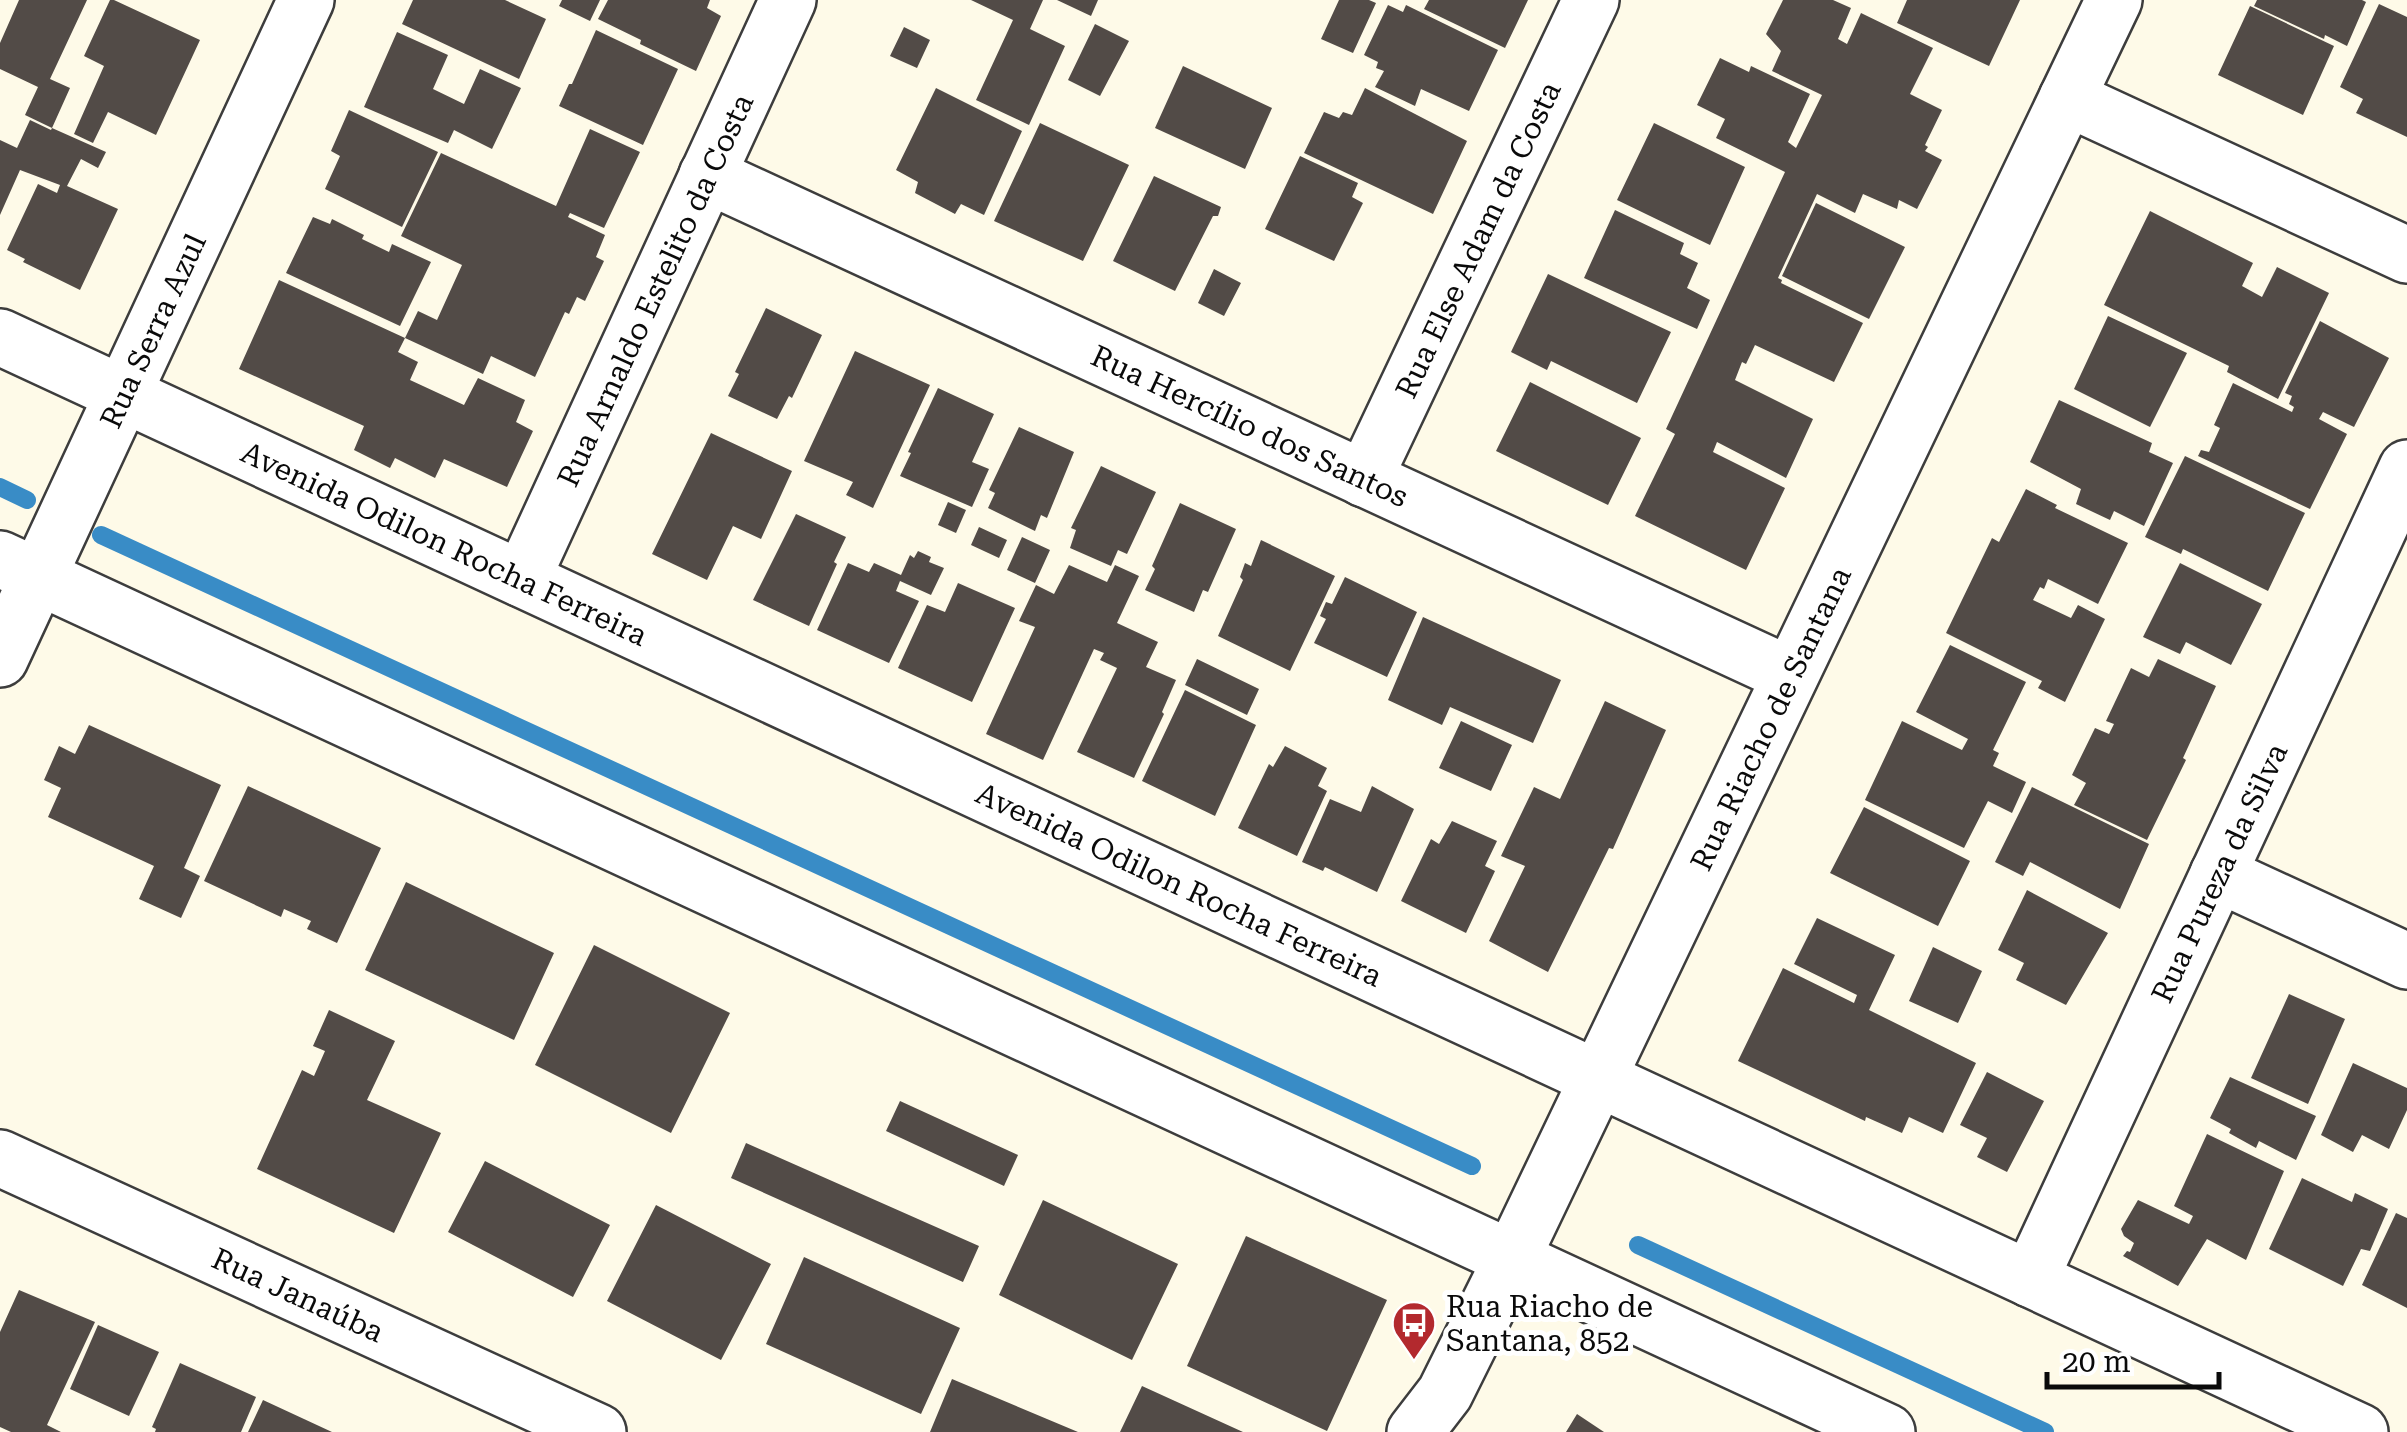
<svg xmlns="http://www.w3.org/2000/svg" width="2407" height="1432" font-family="'Roboto Serif',serif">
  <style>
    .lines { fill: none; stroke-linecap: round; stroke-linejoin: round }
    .stream { stroke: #398cc6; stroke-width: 18 }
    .building { fill: #524b47 }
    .minor-casing { stroke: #3d3d3d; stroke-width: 60 }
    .minor { stroke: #fff; stroke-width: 55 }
    .labels { text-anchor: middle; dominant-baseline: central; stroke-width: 10; stroke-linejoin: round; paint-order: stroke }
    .street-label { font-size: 30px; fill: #0a0a0a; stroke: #fff }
    .poi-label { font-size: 30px; fill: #0a0a0a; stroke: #fff; text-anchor: start }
  </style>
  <rect width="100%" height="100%" fill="#fefae8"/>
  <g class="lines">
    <path class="stream" d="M0,487L27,500
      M101,535L1472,1166
      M1638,1245L2045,1432"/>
  </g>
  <path class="building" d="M19,0H87L50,79L70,88L52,128L106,152L98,168L81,159L67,186L118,209L80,290L23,262L25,259L7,250L38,184L57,193L60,185L20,170L0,215V140L17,148L30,120L51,130L52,128L25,115L38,87L0,69V43Z
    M110,0H114L200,40L156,135L108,112L93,143L74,134L104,66L84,56Z
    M413,0H505L546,19L519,79L402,24Z
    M562,0H600L590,21L559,6Z
    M608,0H710L707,8L721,16L696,71L640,44L641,40L598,19Z
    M971,0H1043L1030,29L1065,46L1029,125L976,100L1013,20Z
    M1057,0H1098L1091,16Z
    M1339,0H1369L1376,3L1353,53L1321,39Z
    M1429,0H1528L1505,48L1424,9Z
    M1783,0H1833L1851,8L1838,39L1847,44L1861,13L1933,48L1910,94L1942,110L1925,145L1928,147L1925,151L1942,160L1917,209L1899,200L1897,209L1863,194L1855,213L1817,194L1778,278L1782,280L1781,283L1863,323L1834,382L1755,345L1746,364L1742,362L1735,380L1813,419L1786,478L1717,442L1713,452L1785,488L1746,570L1635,516L1675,434L1666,429L1785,172L1716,138L1725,119L1697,105L1720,58L1749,72L1751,66L1810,94L1788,142L1796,148L1822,95L1772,71L1781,51L1766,34Z
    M1907,0H2020L1989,66L1897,23Z
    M2257,0H2362L2366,2L2347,46L2325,35L2324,39L2254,6Z
    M2379,4L2407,17V137L2356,113L2363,99L2340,87Z
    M1388,5L1403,12L1406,5L1498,50L1469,111L1421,89L1415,106L1375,87L1384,71L1376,68L1378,62L1364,55Z
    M2250,6L2334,46L2303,115L2218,75Z
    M1095,24L1129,41L1100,96L1068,80Z
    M904,27L930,40L917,68L890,56Z
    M596,30L678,69L643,145L559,106L569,84H572Z
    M397,32L448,55L433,89L464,104L480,69L521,88L492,149L454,130L448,143L364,107Z
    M1183,66L1272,108L1245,169L1155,128Z
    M936,88L1022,131L984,215L961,204L955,214L915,193L918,182L896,170Z
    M1365,88L1467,141L1433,214L1304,153L1324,112L1339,118L1343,112L1352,115Z
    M349,110L438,152L402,227L325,189L340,156L331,151Z
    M1040,123L1129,165L1083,261L994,221Z
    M1654,123L1745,167L1710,245L1617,200Z
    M590,129L640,152L604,228L570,213L568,217L605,235L596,257L604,261L585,301L577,297L569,314L565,312L535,377L491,356L483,374L405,338L418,311L437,320L462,265L401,236L441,153L556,206Z
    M1300,156L1358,183L1352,197L1363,203L1334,261L1265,229Z
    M1154,176L1221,207L1218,216H1213L1175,291L1113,261Z
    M1816,203L1905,247L1869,319L1782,276Z
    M1615,210L1684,243L1680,254L1698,263L1687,288L1710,300L1697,329L1584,278Z
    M2150,211L2253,263L2242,286L2262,297L2277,267L2329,293L2278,399L2227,372L2229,366L2104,305Z
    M313,217L330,224L332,219L364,235L362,239L389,252L392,244L431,262L400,326L286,273Z
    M1214,269L1241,283L1224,316L1198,303Z
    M1548,274L1671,332L1637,403L1551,361L1547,370L1511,352Z
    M279,280L405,338L398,352L418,362L410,380L464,405L478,378L525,400L516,422L533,431L507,487L444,459L435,478L395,458L390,468L354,450L364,426L239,369Z
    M766,308L822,335L792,398L789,396L777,419L728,396L739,374L735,372Z
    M2108,316L2187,353L2150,427L2074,389Z
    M2320,321L2389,358L2354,427L2323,412L2319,419L2347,434L2310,509L2198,456L2201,450L2209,452L2220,428L2214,425L2233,383L2292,412L2294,407L2289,404L2292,396L2285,393Z
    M855,351L930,385L873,508L846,495L853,482L804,461Z
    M1530,382L1641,438L1608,505L1496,451Z
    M938,388L994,414L972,462L989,469L972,507L900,476L911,453L908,452Z
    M2059,400L2152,443L2149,452L2173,463L2144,526L2114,511L2110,520L2076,504L2081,489L2030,462Z
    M1019,427L1074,452L1047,518L1041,515L1035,531L988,508L995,493L989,490Z
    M711,433L792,471L761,539L733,526L707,580L652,554Z
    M2185,456L2305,513L2268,591L2183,549L2181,554L2145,537Z
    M1101,466L1156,492L1127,554L1118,550L1111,566L1070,548L1076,530L1071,528Z
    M2026,489L2057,505L2055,508L2128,543L2098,604L2048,579L2044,589L2040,587L2033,600L2071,618L2078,605L2105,619L2065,702L2038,688L2042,681L1946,633L1992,538L1999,542Z
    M948,502L966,510L956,533L938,525Z
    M1180,503L1236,529L1208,592L1203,590L1194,612L1145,590L1155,569L1152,566Z
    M796,514L846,537L834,562L837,564L809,626L753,600Z
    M979,527L1007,540L999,558L971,545Z
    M1022,537L1050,550L1035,583L1007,570Z
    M1261,540L1335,576L1290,671L1218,636L1243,580L1240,577L1245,563L1251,566Z
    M918,551L931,557L929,562L944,568L931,595L900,581L896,591L919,601L889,663L817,630L848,563L869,572L874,563L901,575L910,555L914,558Z
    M2180,563L2262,604L2231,665L2186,642L2180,654L2143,637Z
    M1069,565L1107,582L1115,565L1139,576L1117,623L1158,642L1146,667L1176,680L1162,712L1164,714L1134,778L1077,752L1117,668L1100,660L1104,653L1094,649L1043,760L986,734L1035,627L1019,621L1036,585L1054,594Z
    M1345,577L1417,612L1387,677L1314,643L1326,619L1320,616L1326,602L1332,604Z
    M958,583L1015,608L972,702L898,668L927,605L945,612Z
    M1423,617L1561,680L1533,743L1450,707L1442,725L1388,700Z
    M1950,645L2026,682L1993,750L1999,753L1993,766L2026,782L2012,813L1988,801L1964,848L1865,800L1902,721L1962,750L1968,739L1916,712Z
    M1197,659L1259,689L1247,715L1185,685Z
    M2158,659L2216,686L2183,758L2186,760L2147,840L2074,805L2086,783L2072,775L2095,728L2109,734L2114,724L2106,721L2131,668L2149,677Z
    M1185,690L1256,725L1215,816L1142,781Z
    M1605,701L1666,730L1613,849L1609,848L1548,972L1489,941L1525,866L1501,856L1534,787L1560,799Z
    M1461,721L1512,745L1491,791L1439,768Z
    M89,725L221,785L184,868L200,876L181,918L139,899L154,866L48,817L61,788L44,780L59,746L75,754Z
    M1285,746L1327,768L1318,786L1327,791L1297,856L1238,828L1269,764L1273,767Z
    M248,786L381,848L337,943L307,929L311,921L284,909L281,917L204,881Z
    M1372,786L1414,809L1377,892L1325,867L1323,871L1302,862L1330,799L1361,812Z
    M2032,787L2149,844L2120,909L2030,862L2023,876L1995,862Z
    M1864,807L1970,861L1938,926L1830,873Z
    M1452,821L1497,841L1485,866L1495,871L1466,933L1401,901L1431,839L1439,844Z
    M406,882L554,953L514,1040L365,970Z
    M2027,890L2108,933L2066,1005L2016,980L2024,963L1998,950Z
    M1817,918L1895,955L1869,1010L1976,1063L1943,1133L1909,1117L1902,1133L1866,1117L1865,1121L1738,1061L1783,968L1854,1003L1857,995L1794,964Z
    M594,945L730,1013L671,1133L535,1065Z
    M1933,947L1982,971L1958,1023L1909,1001Z
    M2289,994L2345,1019L2308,1104L2251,1078Z
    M329,1010L395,1041L367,1100L441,1133L394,1233L257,1169L302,1070L314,1076L325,1051L313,1046Z
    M2353,1063L2407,1088V1110L2389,1149L2362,1135L2353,1152L2321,1135Z
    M1987,1072L2044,1101L2007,1172L1977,1157L1987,1138L1960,1125Z
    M2230,1077L2316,1116L2296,1160L2259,1141L2256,1148L2229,1133L2231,1129L2210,1118Z
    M900,1101L1018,1155L1004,1186L886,1131Z
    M2207,1134L2284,1171L2246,1260L2207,1239L2178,1286L2123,1256L2127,1251L2130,1252L2134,1243L2124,1236L2121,1229L2138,1200L2189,1224L2193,1216L2174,1206Z
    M746,1143L979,1246L963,1282L731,1178Z
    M485,1161L610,1225L573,1297L448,1232Z
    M2302,1178L2352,1202L2355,1193L2388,1209L2370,1251L2361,1249L2343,1286L2269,1249Z
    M1043,1200L1178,1264L1132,1360L999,1295Z
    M656,1205L771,1264L721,1360L607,1301Z
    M2396,1213L2407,1218V1308L2362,1285Z
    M1246,1236L1387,1300L1327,1431L1187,1366Z
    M804,1257L960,1328L921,1414L766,1344Z
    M19,1290L95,1322L47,1425L61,1432H11L0,1427V1332Z
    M98,1325L159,1352L129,1416L70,1389Z
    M180,1363L256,1397L241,1432H155L156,1429L152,1427Z
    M952,1379L1078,1432H930Z
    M1142,1386L1243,1432H1120Z
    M263,1400L332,1432H248Z
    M1577,1414L1604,1432H1566Z"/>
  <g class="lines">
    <g class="minor-casing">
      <g id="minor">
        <path d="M2067,98L2407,255"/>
        <path id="s1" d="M707,175L1790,675"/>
        <path id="s2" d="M0,337L2360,1432"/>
        <path id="s3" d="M1364,479L1591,0"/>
        <path d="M0,559L1887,1432"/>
        <path id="s4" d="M522,579L788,0"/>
        <path id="s5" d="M0,659L306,0"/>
        <path d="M2218,874L2407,961"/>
        <path id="s6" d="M0,1158L598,1432"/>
        <path id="s7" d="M2030,1279L2407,468"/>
        <path id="s8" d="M1415,1432L1445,1393L1512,1258L2114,0"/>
      </g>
    </g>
    <use href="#minor" class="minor"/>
  </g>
  <defs>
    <g id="bus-pin" transform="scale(2.25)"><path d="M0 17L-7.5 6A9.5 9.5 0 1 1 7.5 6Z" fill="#b3292e" stroke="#fff"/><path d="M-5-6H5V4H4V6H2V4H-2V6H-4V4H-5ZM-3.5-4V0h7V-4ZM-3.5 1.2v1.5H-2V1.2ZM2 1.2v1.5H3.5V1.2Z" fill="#fff"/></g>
  </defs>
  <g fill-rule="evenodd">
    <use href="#bus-pin" x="1414" y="1323"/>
  </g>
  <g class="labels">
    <g class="street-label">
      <text stroke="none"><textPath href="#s3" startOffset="265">Rua Else Adam da Costa</textPath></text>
      <text stroke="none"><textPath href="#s4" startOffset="318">Rua Arnaldo Estelito da Costa</textPath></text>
      <text stroke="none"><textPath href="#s5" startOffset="362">Rua Serra Azul</textPath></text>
      <text stroke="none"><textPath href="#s1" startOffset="598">Rua Hercílio dos Santos</textPath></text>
      <text stroke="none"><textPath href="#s2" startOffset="490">Avenida Odilon Rocha Ferreira</textPath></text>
      <text stroke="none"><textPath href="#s8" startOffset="798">Rua Riacho de Santana</textPath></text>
      <text stroke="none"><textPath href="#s7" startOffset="448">Rua Pureza da Silva</textPath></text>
      <text stroke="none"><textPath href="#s2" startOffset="1300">Avenida Odilon Rocha Ferreira</textPath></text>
      <text stroke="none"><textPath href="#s6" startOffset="328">Rua Janaúba</textPath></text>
    </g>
    <g class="poi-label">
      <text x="1446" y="1306">Rua Riacho de<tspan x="1446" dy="34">Santana, 852</tspan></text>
    </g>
  </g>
  <path d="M2047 1372v15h172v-15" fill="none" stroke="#0a0a0a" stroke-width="5"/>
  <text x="2062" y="1372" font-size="30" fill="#0a0a0a" stroke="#ffffff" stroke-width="8" paint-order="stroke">20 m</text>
</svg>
